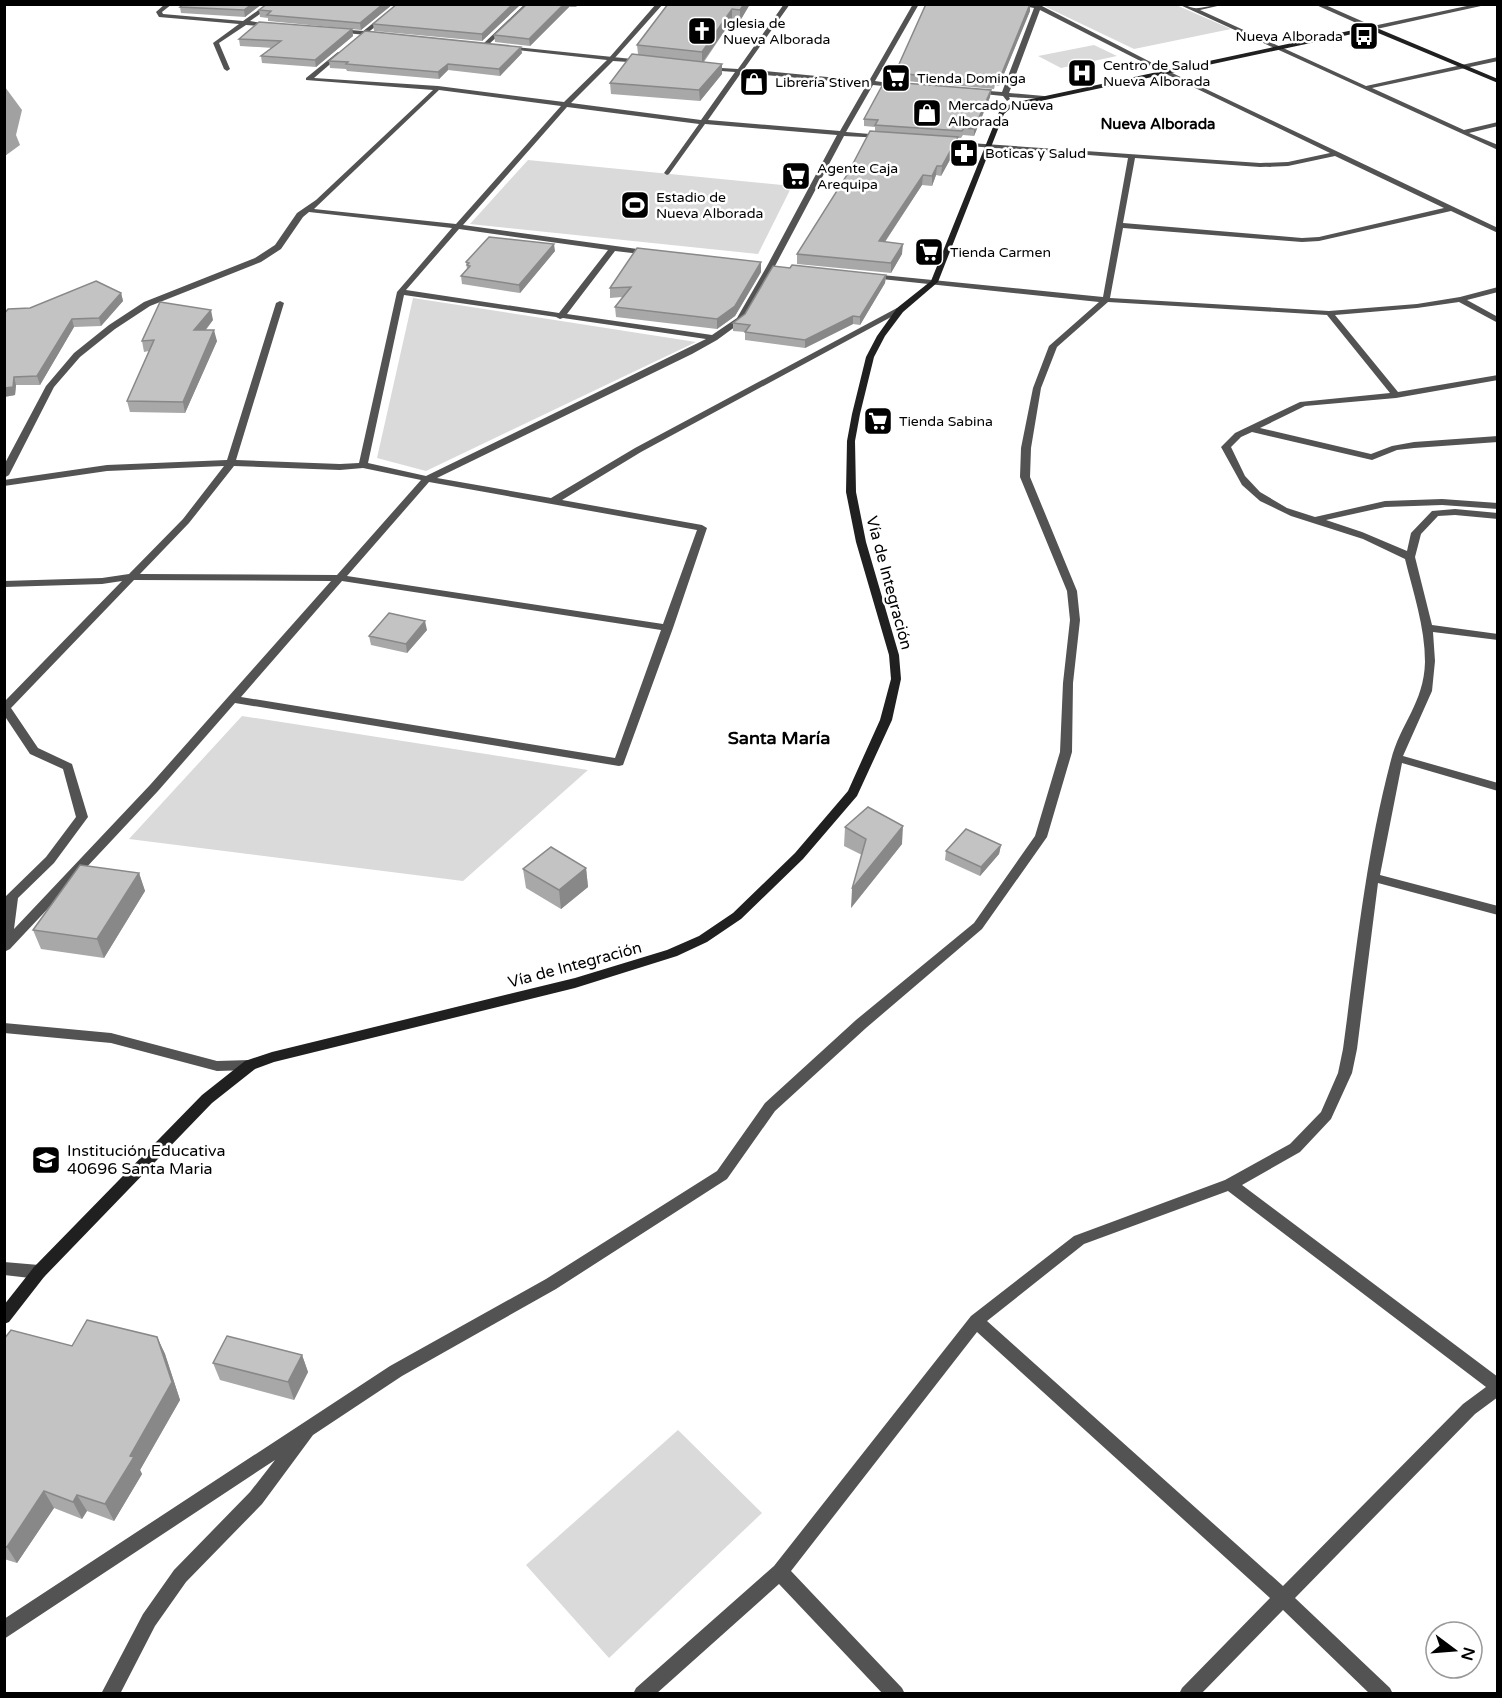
<svg xmlns="http://www.w3.org/2000/svg" width="1502" height="1698" font-family="'Varela Round',sans-serif">
  <style>
    .green { fill: #dadada }
    .water { fill: #a1a1a1 }
    .lines { fill: none; stroke-linecap: round; stroke-linejoin: round }
    .pedestrian { fill: #535353; fill-rule: evenodd }
    .minor { fill: #535353; fill-rule: evenodd }
    .secondary { fill: #202020; fill-rule: evenodd }
    .wall { fill: #a8a8a8 }
    .shaded-wall { fill: #888 }
    .building { fill: #c3c3c3; stroke: #888; stroke-width: 1.5 }
    .labels { text-anchor: middle; dominant-baseline: central; stroke-width: 5; stroke-linejoin: round; paint-order: stroke }
    .far-poi-label { font-size: 14px; fill: #000; stroke: #fff; text-anchor: start }
    .far-neighbourhood-label { font-size: 15px; font-weight: bold; fill: #000; stroke: #fff }
    .street-label { font-size: 16px; fill: #000; stroke: #fff }
    .poi-label { font-size: 16px; fill: #000; stroke: #fff; text-anchor: start }
    .neighbourhood-label { font-size: 18px; font-weight: bold; fill: #000; stroke: #fff }
  </style>
  <rect width="100%" height="100%" fill="#fff"/>
  <path class="green" d="M1042,5H1176L1231,29L1134,49Z
    M1094,45L1117,56L1061,68L1038,56Z
    M528,160L792,186L758,254L470,224Z
    M413,298L696,342L426,471L377,458Z
    M242,716L588,770L463,881L129,839Z
    M678,1430L762,1513L609,1658L526,1565Z"/>
  <path class="water" d="M5,87L22,110L16,135L20,145L5,156Z"/>
  <g class="lines">
    <path class="pedestrian" d="M397,4H404L366,34H362V32Z
      M656,4H663L613,60H609V58Z"/>
    <path class="minor" d="M165,4H172L162,12L163,14L243,21L267,4H274L250,21L275,25L272,27L246,25L219,43L230,69L227,71L224,69L213,43L239,24L159,17L156,12Z
      M525,4H532L487,46H483V44Z
      M784,4H790L744,69L869,81L913,4H919L875,81L908,86L905,88L873,85L846,132L882,135L885,137L884,138L844,136L775,266L743,321L717,340L692,354L437,478L551,498L635,448L897,308L904,310L641,452L562,500L702,525L707,528L673,628L623,765L619,766L235,703L158,791L10,949L4,952L6,896L46,857L76,817L63,769L30,754L4,715V702L122,581L102,584L4,587V581L102,578L129,574L183,519L224,466L107,471L4,486V480L107,465L227,460L276,303L280,301L284,303L236,460L340,464L359,463L397,292L452,228L309,212L303,217L281,249L261,262L150,306L115,329L80,357L54,387L9,475L4,478V465L46,386L74,353L109,325L144,302L255,258L275,245L297,213L316,200L433,90L306,80V78L338,52L343,53L314,78L438,86L564,102L607,60L507,49L505,46L642,60L644,63L613,61L571,103L701,120L735,72L707,70L705,67L738,69ZM741,73L867,84L840,131L708,120ZM439,90L561,106L456,224L314,209ZM567,107L699,124L664,173L667,175L669,174L705,124L837,135L767,266L737,318L712,335L567,314L615,251L649,255H652V251L463,225ZM459,229L608,250L559,313L406,290ZM404,295L556,317L560,319L563,318L706,339L426,476L368,463ZM234,466L340,470L363,468L421,480L337,575L140,574L189,523ZM429,482L697,530L663,624L347,576ZM134,580L331,581L150,785L14,929L18,898L54,863L88,817L72,764L38,748L11,708ZM342,581L661,630L615,758L241,697Z
      M1178,4C1185,4 1188,7 1194,8C1200,9 1217,4 1226,4L1200,10L1366,86L1498,57V61L1372,88L1464,130L1498,122V126L1469,133L1498,145V150Z
      M1314,4H1323L1373,26L1476,4H1490L1372,30Z
      M1029,5H1040L1168,71L1498,228V233L1451,211L1319,241L1302,242L1123,228L1110,298L1329,311L1417,304L1460,297L1498,287V292L1467,300L1498,317V323L1459,302L1417,308L1335,315L1398,392L1498,375V380L1396,398L1305,406L1260,428L1371,454L1392,446L1414,442L1498,436V442L1414,448L1397,450L1372,460L1252,432L1241,437L1231,447L1245,476L1260,492L1287,508L1315,517L1385,501L1442,499L1498,503V509L1442,505L1385,507L1326,520L1362,532L1407,551L1411,533L1432,511L1455,509L1498,513V519L1455,515L1438,516L1421,534L1415,557L1432,625L1498,634V640L1433,632L1435,661L1432,691L1403,756L1498,783V791L1402,763L1380,875L1498,906V915L1378,883L1357,1049L1352,1073L1331,1119L1300,1152L1242,1185L1498,1377V1397L1475,1414L1295,1598L1390,1688L1393,1694H1370L1283,1610L1201,1694H1179L1182,1688L1270,1598L977,1332L791,1571L902,1688L905,1694H883L779,1584L656,1694H633L636,1688L774,1566L971,1316L1074,1236L1225,1180L1290,1144L1321,1112L1338,1073L1343,1049C1356,953 1366,854 1391,760C1400,724 1424,703 1425,662C1425,627 1413,592 1405,559L1363,539L1291,516L1260,501L1242,485L1221,447L1235,433L1300,402L1390,393L1327,315L1108,302L1057,347L1041,388L1031,448L1030,477L1077,591L1080,620L1073,683L1072,752L1047,837L982,929L866,1028L775,1111L727,1179L556,1289L402,1376L313,1435L262,1504L186,1582L155,1626L120,1694H101L143,1614L174,1570L250,1492L275,1460L4,1639V1619L390,1366L546,1279L717,1171L765,1103L856,1020L974,923L1035,836L1060,752L1063,683L1070,620L1067,591L1020,477L1021,448L1033,388L1049,346L1099,302L872,278L868,276L872,274L1103,297L1128,158L942,144L940,143V141L1260,163L1288,162L1330,153L1164,73L1040,10L1009,93L1044,96L1046,97V99L1009,97L1010,99L1007,101L1003,96L974,93V91L976,90L1002,92L1034,8L1029,7ZM1335,156L1444,208L1319,237L1302,238L1123,223L1135,158L1260,167L1288,166ZM1228,1191L1486,1387L1463,1404L1283,1586L987,1321L1084,1244Z
      M337,29L377,32L380,34L377,36L335,32Z
      M4,1023L111,1033L217,1061L250,1060L255,1061L257,1065L255,1069L250,1070L217,1071L111,1043L4,1033Z
      M4,1262L39,1265L44,1267L47,1272L44,1277L39,1279L4,1275Z"/>
    <path class="secondary" d="M1372,26L1498,79V83L1371,30L1022,105L1012,107L1004,114L938,282L903,312L885,336L874,357L860,414L855,441L856,492L866,542L899,655L901,679L892,720L857,796L803,859L741,919L707,942L677,956L575,988L274,1062L255,1069L212,1103L44,1277L9,1322L4,1324V1305L34,1267L202,1095L245,1061L272,1052L575,978L667,950L699,936L733,913L795,853L848,791L880,720L891,679L889,655L856,542L846,492L847,441L852,414L866,357L877,336L897,308L931,281L999,112L1008,105L1022,101Z"/>
  </g>
  <path class="wall" d="M183,4H262L245,17L181,13L180,7Z
    M393,4L361,30L268,21V18L260,17L259,10Z
    M397,4H521L482,41L374,31L373,24Z
    M527,4H579L576,7H569L530,46L495,42L494,35Z
    M668,4H750L740,21L732,20L704,62L722,74L700,101L611,94L610,83L638,54L637,45Z
    M1030,4V11L999,86L995,85L994,89L895,80V73Z
    M352,29L353,36L316,67L262,63L261,56L273,48L240,46L239,39Z
    M522,53L500,76L448,70L439,79L347,71L346,69L330,68L329,61Z
    M991,90L990,97L974,136L963,135L961,138H958L957,147L941,176L936,175L932,186L922,185L885,242L902,254L891,273L797,264V254L875,131V127L864,126V119Z
    M555,251L520,293L462,284L461,276L467,269L466,262Z
    M790,268L886,275L885,283L860,325L853,324L805,348L745,340V332L733,331V323L745,314Z
    M761,272L735,316L717,329L616,317L615,307L622,297L610,298V288Z
    M121,293L123,301L101,326L74,327L40,385H16L15,395L4,397L30,308Z
    M213,320L206,330L217,341L185,413L130,412L127,401L149,351L144,352L142,341Z
    M427,630L407,653L371,645L369,636Z
    M845,827L902,844L851,908L862,855L844,846Z
    M1001,845L999,854L980,876L945,860L946,851Z
    M586,868L588,887L561,909L526,888L523,869Z
    M139,873L145,891L104,958L41,949L33,930Z
    M157,1337L165,1354L180,1400L140,1470L142,1474L114,1521L87,1511L82,1519L54,1508L17,1563L4,1559V1339L72,1346Z
    M302,1355L308,1372L294,1400L220,1380L213,1363Z"/>
  <path class="shaded-wall" d="M252,4H262L245,17L244,10Z
    M383,4H393L361,30L360,23Z
    M513,4H521L482,41V34Z
    M564,4H569V7L530,46L529,39Z
    M744,4H750L740,21V10Z
    M1030,4V11L999,86L1000,78Z
    M732,9V20L702,63V52Z
    M352,29L353,36L316,67L315,60Z
    M521,47L522,53L500,76L499,69Z
    M448,64V70L439,79L438,72Z
    M722,64V74L700,101L699,90Z
    M991,90L990,97L974,136V129Z
    M958,137L957,147L941,176L942,166Z
    M937,166L936,175L932,186V176Z
    M923,175L922,185L878,252L879,241Z
    M554,244L555,251L520,293L519,285Z
    M903,244L902,254L891,273V263Z
    M761,262V272L735,316L717,329V319Z
    M886,275L885,283L860,325V317Z
    M121,293L123,301L101,326L99,318Z
    M211,310L213,320L196,341L194,330Z
    M853,316V324L805,348V340Z
    M72,319L74,327L40,385L37,376Z
    M214,330L217,341L185,413L183,402Z
    M14,377L16,385L15,395L4,397V388Z
    M425,621L427,630L407,653L406,644Z
    M903,826L902,844L851,908L852,889Z
    M1001,845L999,854L980,876L981,867Z
    M586,868L588,887L561,909L559,890Z
    M139,873L145,891L104,958L97,939Z
    M157,1337L165,1354L180,1400L140,1470L142,1474L114,1521L105,1504L130,1456Z
    M302,1355L308,1372L294,1400L288,1382Z
    M44,1491L54,1508L17,1563L7,1547Z
    M77,1495L87,1511L82,1519L73,1502Z"/>
  <path class="building" d="M183,4H252L244,10L180,7Z
    M267,4H383L360,23L267,15L271,11L259,10Z
    M397,4H513L482,34L373,24Z
    M527,4H564L529,39L494,35Z
    M668,4H744L740,10L732,9L702,52L637,45Z
    M926,4H1030L1000,78H996L994,82L895,73Z
    M259,22L352,29L315,60L261,56L281,41L239,39Z
    M365,31L521,47L499,69L448,64L438,72L346,64L348,62L329,61Z
    M632,54L722,64L699,90L610,83Z
    M891,82L991,90L974,129L964,128L962,131L875,125L878,120L864,119L883,84L890,85Z
    M870,131L958,137L942,166H937L932,176L923,175L879,241L903,244L891,263L797,254L847,175Z
    M489,237L554,244L519,285L461,276L470,266L467,265L469,263L466,262Z
    M637,248L761,262L735,306L717,319L615,307L631,287L610,288Z
    M792,265L886,275L860,317L853,316L805,340L745,332L750,325L733,323L745,314L773,266L790,268Z
    M96,281L121,293L99,318L72,319L37,376L14,377L13,387L4,388V314L8,309L30,308Z
    M160,302L211,310L194,330H214L183,402L127,401L154,340L142,341Z
    M389,613L425,621L406,644L369,636Z
    M868,807L903,826L852,889L866,839L845,827Z
    M966,829L1001,845L981,867L946,851Z
    M551,847L586,868L559,890L523,869Z
    M80,865L139,873L97,939L33,930Z
    M87,1320L157,1337L172,1382L130,1456L134,1457L105,1504L77,1495L73,1502L44,1491L7,1547L4,1546V1339L11,1330L72,1346Z
    M227,1336L302,1355L288,1382L213,1363Z"/>
  <defs>
    <g id="church-square" transform="scale(1.5)"><rect x="-9" y="-9" width="18" height="18" rx="4" fill="#000" stroke="#fff"/><path d="M-1.2-6h2.4v3.5h3.3v2.4h-3.3V6h-2.4V-.1h-3.3v-2.4h3.3Z" fill="#fff"/></g>
    <g id="bus-square" transform="scale(1.5)"><rect x="-9" y="-9" width="18" height="18" rx="4" fill="#000" stroke="#fff"/><path d="M-5-6H5V4H4V6H2V4H-2V6H-4V4H-5ZM-3.5-4V0h7V-4ZM-3.5 1.2v1.5H-2V1.2ZM2 1.2v1.5H3.5V1.2Z" fill="#fff"/></g>
    <g id="hospital-square" transform="scale(1.5)"><rect x="-9" y="-9" width="18" height="18" rx="4" fill="#000" stroke="#fff"/><path d="M-5-5h3v3.5h4V-5h3V5h-3V1.5h-4V5h-3Z" fill="#fff"/></g>
    <g id="supermarket-square" transform="scale(1.5)"><rect x="-9" y="-9" width="18" height="18" rx="4" fill="#000" stroke="#fff"/><path d="M-6-5.5h2.5l.6 2H6L4.5 2H-2.5L-4.4-4H-6ZM-1.5 3.2a1.3 1.3 0 1 0 .1 0ZM3 3.2a1.3 1.3 0 1 0 .1 0Z" fill="#fff"/></g>
    <g id="shop-square" transform="scale(1.5)"><rect x="-9" y="-9" width="18" height="18" rx="4" fill="#000" stroke="#fff"/><path d="M-5-2.5h2.3a2.7 3.5 0 0 1 5.4 0H5L5.5 6h-11ZM-1.5-2.5h3a1.5 2.3 0 0 0-3 0Z" fill="#fff"/></g>
    <g id="pharmacy-square" transform="scale(1.5)"><rect x="-9" y="-9" width="18" height="18" rx="4" fill="#000" stroke="#fff"/><path d="M-2-6h4v4h4v4h-4v4h-4v-4h-4v-4h4Z" fill="#fff"/></g>
    <g id="stadium-square" transform="scale(1.5)"><rect x="-9" y="-9" width="18" height="18" rx="4" fill="#000" stroke="#fff"/><path d="M0-5a6.5 5 0 1 0 0 10a6.5 5 0 1 0 0-10ZM-3.5-1.8h7v3.6h-7Z" fill="#fff"/></g>
    <g id="school-square" transform="scale(1.5)"><rect x="-9" y="-9" width="18" height="18" rx="4" fill="#000" stroke="#fff"/><path d="M0-5L7-2L0 1L-7-2ZM-4 1L0 2.5L4 1V4Q0 6-4 4Z" fill="#fff"/></g>
  </defs>
  <g fill-rule="evenodd">
    <use href="#church-square" x="702" y="31"/>
    <use href="#bus-square" x="1364" y="36"/>
    <use href="#hospital-square" x="1082" y="73"/>
    <use href="#supermarket-square" x="896" y="78"/>
    <use href="#shop-square" x="754" y="82"/>
    <use href="#shop-square" x="927" y="113"/>
    <use href="#pharmacy-square" x="964" y="153"/>
    <use href="#supermarket-square" x="796" y="176"/>
    <use href="#stadium-square" x="635" y="205"/>
    <use href="#supermarket-square" x="929" y="252"/>
    <use href="#supermarket-square" x="878" y="421"/>
    <use href="#school-square" x="46" y="1160"/>
  </g>
  <g class="labels">
    <g class="far-poi-label">
      <text x="723" y="23">Iglesia de<tspan x="723" dy="16">Nueva Alborada</tspan></text>
      <text x="1343" y="36" text-anchor="end">Nueva Alborada</text>
      <text x="1103" y="65">Centro de Salud<tspan x="1103" dy="16">Nueva Alborada</tspan></text>
      <text x="917" y="78">Tienda Dominga</text>
      <text x="775" y="82">Librería Stiven</text>
      <text x="948" y="105">Mercado Nueva<tspan x="948" dy="16">Alborada</tspan></text>
      <text x="985" y="153">Boticas y Salud</text>
      <text x="817" y="168">Agente Caja<tspan x="817" dy="16">Arequipa</tspan></text>
      <text x="656" y="197">Estadio de<tspan x="656" dy="16">Nueva Alborada</tspan></text>
      <text x="950" y="252">Tienda Carmen</text>
      <text x="899" y="421">Tienda Sabina</text>
    </g>
    <g class="far-neighbourhood-label">
      <text x="1158" y="124">Nueva Alborada</text>
    </g>
    <g class="street-label">
      <text transform="translate(889 583) rotate(75)">Vía de Integración</text>
      <text transform="translate(575 965) rotate(-15)">Vía de Integración</text>
    </g>
    <g class="poi-label">
      <text x="67" y="1151">Institución Educativa<tspan x="67" dy="18">40696 Santa Maria</tspan></text>
    </g>
    <g class="neighbourhood-label">
      <text x="779" y="738">Santa María</text>
    </g>
  </g>
  <rect width="1502" height="1698" fill="none" stroke="#000000" stroke-width="12"/>
  <g transform="translate(1454 1650) rotate(106)"><circle r="28" fill="#ffffff" stroke="#999999" stroke-width="1.5"/>
  <path d="M0-4.5L10 22L0 15L-10 22Z" fill="#000000"/>
  <text y="-9" font-size="16" font-weight="bold" text-anchor="middle" fill="#000000">N</text>
  </g>
</svg>
